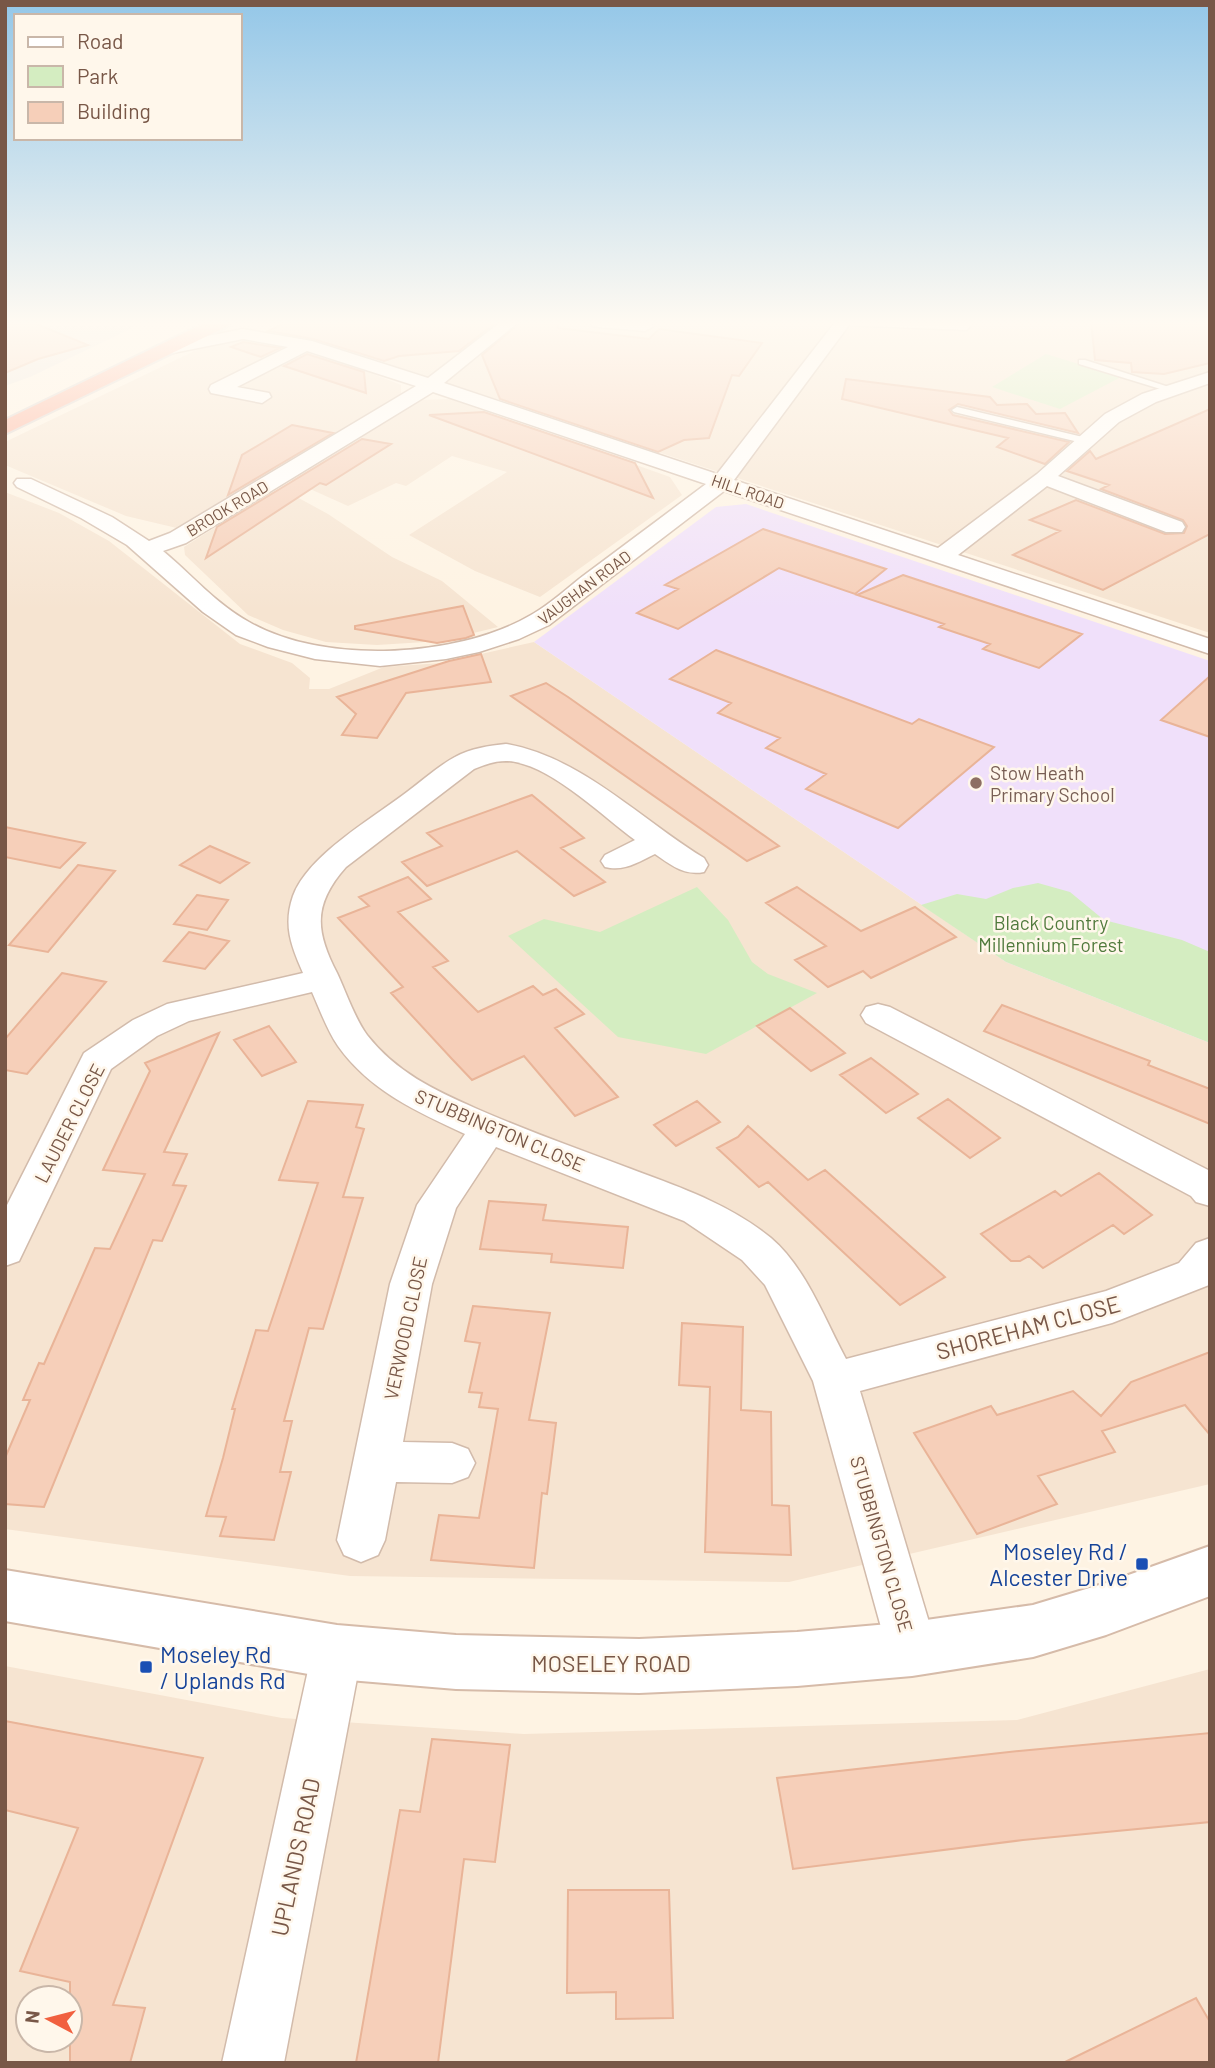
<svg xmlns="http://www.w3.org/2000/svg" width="1215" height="2068" font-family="Barlow,sans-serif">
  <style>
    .residential { fill: #f6e4d1; fill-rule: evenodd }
    .industrial { fill: #ede5de }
    .education { fill: #f0e0fa }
    .green { fill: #d4edc1 }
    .building { fill: #f6cfb9; stroke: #e9b498; stroke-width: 2 }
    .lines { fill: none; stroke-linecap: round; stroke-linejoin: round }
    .lane-casing { stroke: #d2bbab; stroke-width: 3 }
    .street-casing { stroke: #d2bbab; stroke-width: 3 }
    .secondary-casing { stroke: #d6bba9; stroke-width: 4 }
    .highway-casing { stroke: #dcd3cf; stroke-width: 4 }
    .lane { fill: #fff; fill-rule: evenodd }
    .street { fill: #fff; fill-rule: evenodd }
    .secondary { fill: #fff; fill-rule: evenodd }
    .highway { fill: #fdac96; fill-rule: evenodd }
    .education-dot { fill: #8d6e63; stroke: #fff7eb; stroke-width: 2.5 }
    .transit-dot { fill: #1a4fb4; stroke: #fff7eb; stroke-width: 2.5 }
    .labels { text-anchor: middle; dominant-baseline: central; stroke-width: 5; stroke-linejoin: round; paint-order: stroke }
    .far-street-label { font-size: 16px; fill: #785747; stroke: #fff7eb }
    .education-label { font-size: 19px; fill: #785e54; stroke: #fff7eb; text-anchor: start }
    .park-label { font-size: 19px; fill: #507a3c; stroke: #fff7eb }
    .street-label { font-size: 19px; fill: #785747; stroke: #fff7eb }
    .near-street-label { font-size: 23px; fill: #785747; stroke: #fff7eb }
    .near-transit-label { font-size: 23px; fill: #164399; stroke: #fff7eb; text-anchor: end }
  </style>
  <rect width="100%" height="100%" fill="#fef3e3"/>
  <path class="residential" d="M362,321H1210V633L325,343Z
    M240,340L282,347L343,362L401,385V395L181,529L126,516L5,465V442L209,344Z
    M450,399L670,477L682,495L540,597L475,571L409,535L507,472L452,456L406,486L396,483L348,506L290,480L421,400Z
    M5,492L59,513L109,541L240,644L292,663L310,678L309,689H329L384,667L441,663L534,642L1006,962L1210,1043V1484L789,1582L350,1576L5,1529Z
    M271,492L295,496L328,514L392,557L442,581L498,627L441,641L377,645L326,642L283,630L248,615L185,555L184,547Z
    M5,1666L282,1718L524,1734L1017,1720L1210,1669V2063H5ZM28,1998H70V2040H28Z"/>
  <path class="industrial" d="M5,321H147L30,377L5,386Z"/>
  <path class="education" d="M746,504L1210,661V1043L1006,962L534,642L716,507Z"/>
  <path class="green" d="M1046,354L1121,377L1060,409L992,387Z
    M1038,883L1070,892L1104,920L1182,940L1210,952V1043L1006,962L921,905L957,894L986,899L1013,888Z
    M697,887L728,920L752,962L768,974L817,993L706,1054L618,1037L508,936L544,919L600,932Z"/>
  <path class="building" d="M5,321H29L88,345L38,359L5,373Z
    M289,321H498L459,351L399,356L384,361L313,339L268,331Z
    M522,321H558V328L649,339L659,329L762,343L739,376L732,375L709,438L684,440L658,452L500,399L482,355Z
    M1091,321H1210V363L1164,374L1132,372L1131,363L1095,360Z
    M243,342L280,348L261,357L231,347Z
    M307,354L364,372L366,393L284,366Z
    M846,379L990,397L997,405L1027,404L1036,414L1065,413L1078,433L958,404L949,410L953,415L1069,442L1045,464L997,447L1008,438L842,399Z
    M1210,409V534L1103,590L1013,555L1060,531L1030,520L1076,500L1165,534L1184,533L1187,526L1183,520L1101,489L1109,485L1067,471L1090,451L1096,459Z
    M484,412L635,463L653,498L429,415Z
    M292,425L333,433L228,495L242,455Z
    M362,439L391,444L326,485L320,483L206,558L217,527Z
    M763,529L886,569L855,594L779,568L678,629L637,613L678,589L665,585Z
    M903,575L1015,612L1082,634L1039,668L983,649L990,644L939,627L944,624L857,595Z
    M463,606L474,635L466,638L437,643L355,629V626Z
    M716,650L912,724L919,719L994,747L898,828L806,789L826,774L766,748L780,738L718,713L731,703L670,679Z
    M481,654L491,682L406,693L377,738L342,735L356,714L337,697L449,661Z
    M1210,676V737L1161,720Z
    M546,683L568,697L779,846L747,861L511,696Z
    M532,795L584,838L561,848L605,882L574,896L517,851L427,886L402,862L442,846L427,833Z
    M5,827L85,843L60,868L5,857Z
    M210,846L249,863L220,883L180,865Z
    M78,865L115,871L48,952L9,945Z
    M408,877L431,899L398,912L448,961L433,967L478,1012L533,986L543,995L556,989L584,1014L555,1028L618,1097L575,1116L524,1056L472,1080L452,1059L391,993L403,987L338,918L369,906L359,897Z
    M797,887L861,931L915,907L956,937L871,978L863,971L828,987L795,960L826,946L766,903Z
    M197,895L228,900L207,930L174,924Z
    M189,932L229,941L205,969L164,961Z
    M62,973L106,982L27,1074L5,1070V1039Z
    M1002,1005L1150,1061L1148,1065L1210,1089V1124L984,1031Z
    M790,1008L845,1053L811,1071L757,1026Z
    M269,1026L296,1062L262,1076L234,1040Z
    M219,1033L164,1152L187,1154L173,1185L186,1186L162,1241L153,1240L44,1507L5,1504V1458L30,1400H23L39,1363L44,1364L95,1248L110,1249L145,1174L103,1170L150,1071L145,1063Z
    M871,1058L918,1094L886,1113L840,1075Z
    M948,1099L1000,1138L970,1158L918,1118Z
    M308,1101L363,1105L356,1127L364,1129L343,1197L363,1198L323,1329L309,1328L284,1421H292L280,1472H291L274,1540L220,1536L226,1517L206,1516L223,1458L235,1409H232L256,1330L268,1331L318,1183L279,1180Z
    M697,1101L720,1122L676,1146L654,1125Z
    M748,1126L808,1180L825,1170L945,1277L900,1305L768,1182L759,1187L717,1148L738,1137Z
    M1099,1173L1152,1215L1124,1234L1113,1225L1043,1268L1029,1256L1020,1261H1011L981,1234L1055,1191L1061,1196Z
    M489,1201L546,1205L543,1220L628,1227L623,1268L551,1262L552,1254L480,1249Z
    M473,1306L550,1313L529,1420L556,1423L547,1494L542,1493L534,1568L431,1560L439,1515L479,1518L498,1409L479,1407L482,1393L469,1392L480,1343L465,1341Z
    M682,1323L743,1327L741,1410L771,1412L772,1505L789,1506L791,1555L705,1552L710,1387L679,1385Z
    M1210,1352V1435L1185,1405L1102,1431L1115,1452L1038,1476L1057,1504L977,1534L914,1433L991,1406L997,1415L1073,1391L1101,1416L1131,1382Z
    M5,1721L203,1758L113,2005L145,2008L130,2063H70V1982L20,1971L78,1828L5,1810Z
    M1210,1733V1822L1023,1840L793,1869L777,1778L1019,1751Z
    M432,1739L510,1745L495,1862L464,1859L438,2063H356L400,1810L420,1812Z
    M568,1890H669L673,2018L616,2019V1992L567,1993Z
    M1196,1998L1210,2022V2063H1063Z"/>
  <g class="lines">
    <g class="lane-casing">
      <path id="lane" d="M840,321L964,324L965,321H973L967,330L843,325Z
        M1079,360H1085L1175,389L1167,391L1079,364Z
        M957,407L1091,439L1092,441L1087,444L954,412L952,410Z"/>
    </g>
    <g class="street-casing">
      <path id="street" d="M502,321H520L444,383L717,474L836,321H852L734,480L938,548L1037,474L1105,414L1142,394L1210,372V383L1156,402L1119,422L1058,476L1182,522L1185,527L1182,532H1166L1047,486L958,555L1210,639V654L724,491L549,625L519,639L479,652L446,659L380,666L315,659L268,647L236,635L203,612L127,545L81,518L17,487L14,483L17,479H31L112,517L149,541L170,533L416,386L307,351L237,387L269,393L271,397L262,403L211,393L209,389L211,385L288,347L243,339L163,355L157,354L154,350L157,346L243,329L312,341L428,378ZM433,392L706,484C666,514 626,544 587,573C568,587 551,604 531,615C458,658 323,665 249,622C216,604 191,574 163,551L186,543Z
        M591,321H645L654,326L645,331L598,327L592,326Z
        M506,744C581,757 640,819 704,858L708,865L704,872C684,876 671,865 655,854C638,862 624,872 605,867L601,861L605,855L635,840C602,816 548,762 506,761C494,761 484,765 474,769L346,867C313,904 315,931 337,973C346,992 354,1017 367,1035C396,1072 434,1090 475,1108C529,1132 584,1151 639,1172C685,1189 732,1206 771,1238C806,1268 824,1318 846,1359L1106,1291L1179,1263L1196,1243L1210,1238L1209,1285L1112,1323L860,1391L937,1649L930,1666L912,1674L894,1666L887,1649L813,1381L765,1285L742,1260L684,1221L496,1147L456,1208L432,1284L403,1442L452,1443L468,1449L475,1463L468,1477L452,1483L396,1482L385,1540L378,1555L361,1562L344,1555L337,1540L390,1284L417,1205L465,1134C416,1111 370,1091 338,1046C327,1030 320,1010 312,992L189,1021L157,1036L111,1069L19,1261L5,1266V1209L84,1053L133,1020L167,1004L303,973C291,946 283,925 293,896C308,855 373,818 407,792C422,781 438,766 455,757C471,748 489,746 506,744Z
        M878,1004L890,1007L1210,1171V1206L1196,1202L1191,1196L866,1023L861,1015L866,1007Z
        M337,1627L355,1635L362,1652L284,2063H222L312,1652L319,1635Z"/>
    </g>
    <g class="secondary-casing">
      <path id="secondary" d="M1210,1546V1596L1106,1635L1033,1657L912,1676L797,1686L639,1693L456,1689L337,1679L5,1621V1570L337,1625L456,1635L639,1639L797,1632L912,1622L1033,1605L1106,1583Z"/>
    </g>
    <g class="highway-casing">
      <path id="highway" d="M209,321H232L230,325L5,434V420Z"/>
    </g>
    <use href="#lane" class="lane"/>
    <use href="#street" class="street"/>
    <use href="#secondary" class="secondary"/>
    <use href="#highway" class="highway"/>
  </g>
  <linearGradient id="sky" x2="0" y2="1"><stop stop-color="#94c7e8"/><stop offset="0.53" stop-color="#fffaf2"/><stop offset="1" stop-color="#fffaf2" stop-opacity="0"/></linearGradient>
  <rect width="1215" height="610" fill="url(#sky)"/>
  <circle class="education-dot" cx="976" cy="783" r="7"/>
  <g class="transit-dot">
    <rect x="1135" y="1557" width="14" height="14" rx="3.5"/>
    <rect x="139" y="1660" width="14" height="14" rx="3.5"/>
  </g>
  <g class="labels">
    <g class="far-street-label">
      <text transform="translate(748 491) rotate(19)">HILL ROAD</text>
      <text transform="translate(227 508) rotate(-31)">BROOK ROAD</text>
      <text transform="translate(584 587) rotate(-37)">VAUGHAN ROAD</text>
    </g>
    <g class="education-label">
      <text x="990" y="772">Stow Heath<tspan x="990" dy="22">Primary School</tspan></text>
    </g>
    <g class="park-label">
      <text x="1051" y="922">Black Country<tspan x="1051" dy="22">Millennium Forest</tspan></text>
    </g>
    <g class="street-label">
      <text transform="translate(69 1123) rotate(-63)">LAUDER CLOSE</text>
      <text transform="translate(500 1130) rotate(23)">STUBBINGTON CLOSE</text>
      <text transform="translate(405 1328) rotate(-78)">VERWOOD CLOSE</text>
      <text transform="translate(882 1544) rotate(74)">STUBBINGTON CLOSE</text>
    </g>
    <g class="near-street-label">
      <text transform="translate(1028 1327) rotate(-15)">SHOREHAM CLOSE</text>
      <text x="611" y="1663">MOSELEY ROAD</text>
      <text transform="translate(295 1857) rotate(-78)">UPLANDS ROAD</text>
    </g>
    <g class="near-transit-label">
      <text x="1128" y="1551">Moseley Rd /<tspan x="1128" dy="26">Alcester Drive</tspan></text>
      <text x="160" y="1654" text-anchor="start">Moseley Rd<tspan x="160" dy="26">/ Uplands Rd</tspan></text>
    </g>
  </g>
  <rect width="1215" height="2068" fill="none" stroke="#785747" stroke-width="14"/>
  <rect x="14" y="14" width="228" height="126" fill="#fff7eb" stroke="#c9b7a9" stroke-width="2"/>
  <rect x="28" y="37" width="35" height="10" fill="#ffffff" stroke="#c9b7a9" stroke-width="2"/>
  <text x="77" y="49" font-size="21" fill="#785747">Road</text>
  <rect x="28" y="66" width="35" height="21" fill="#d4edc1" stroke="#c9b7a9" stroke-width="2"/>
  <text x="77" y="84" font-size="21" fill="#785747">Park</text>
  <rect x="28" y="102" width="35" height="21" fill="#f6cfb9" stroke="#c9b7a9" stroke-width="2"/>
  <text x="77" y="119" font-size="21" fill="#785747">Building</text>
  <g transform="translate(49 2019) rotate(277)"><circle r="33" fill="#fff7eb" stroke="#c9b7a9" stroke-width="2"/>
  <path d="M0-5L12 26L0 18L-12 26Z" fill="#f1603f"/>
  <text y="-10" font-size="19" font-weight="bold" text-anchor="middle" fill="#785747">N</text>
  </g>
</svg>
